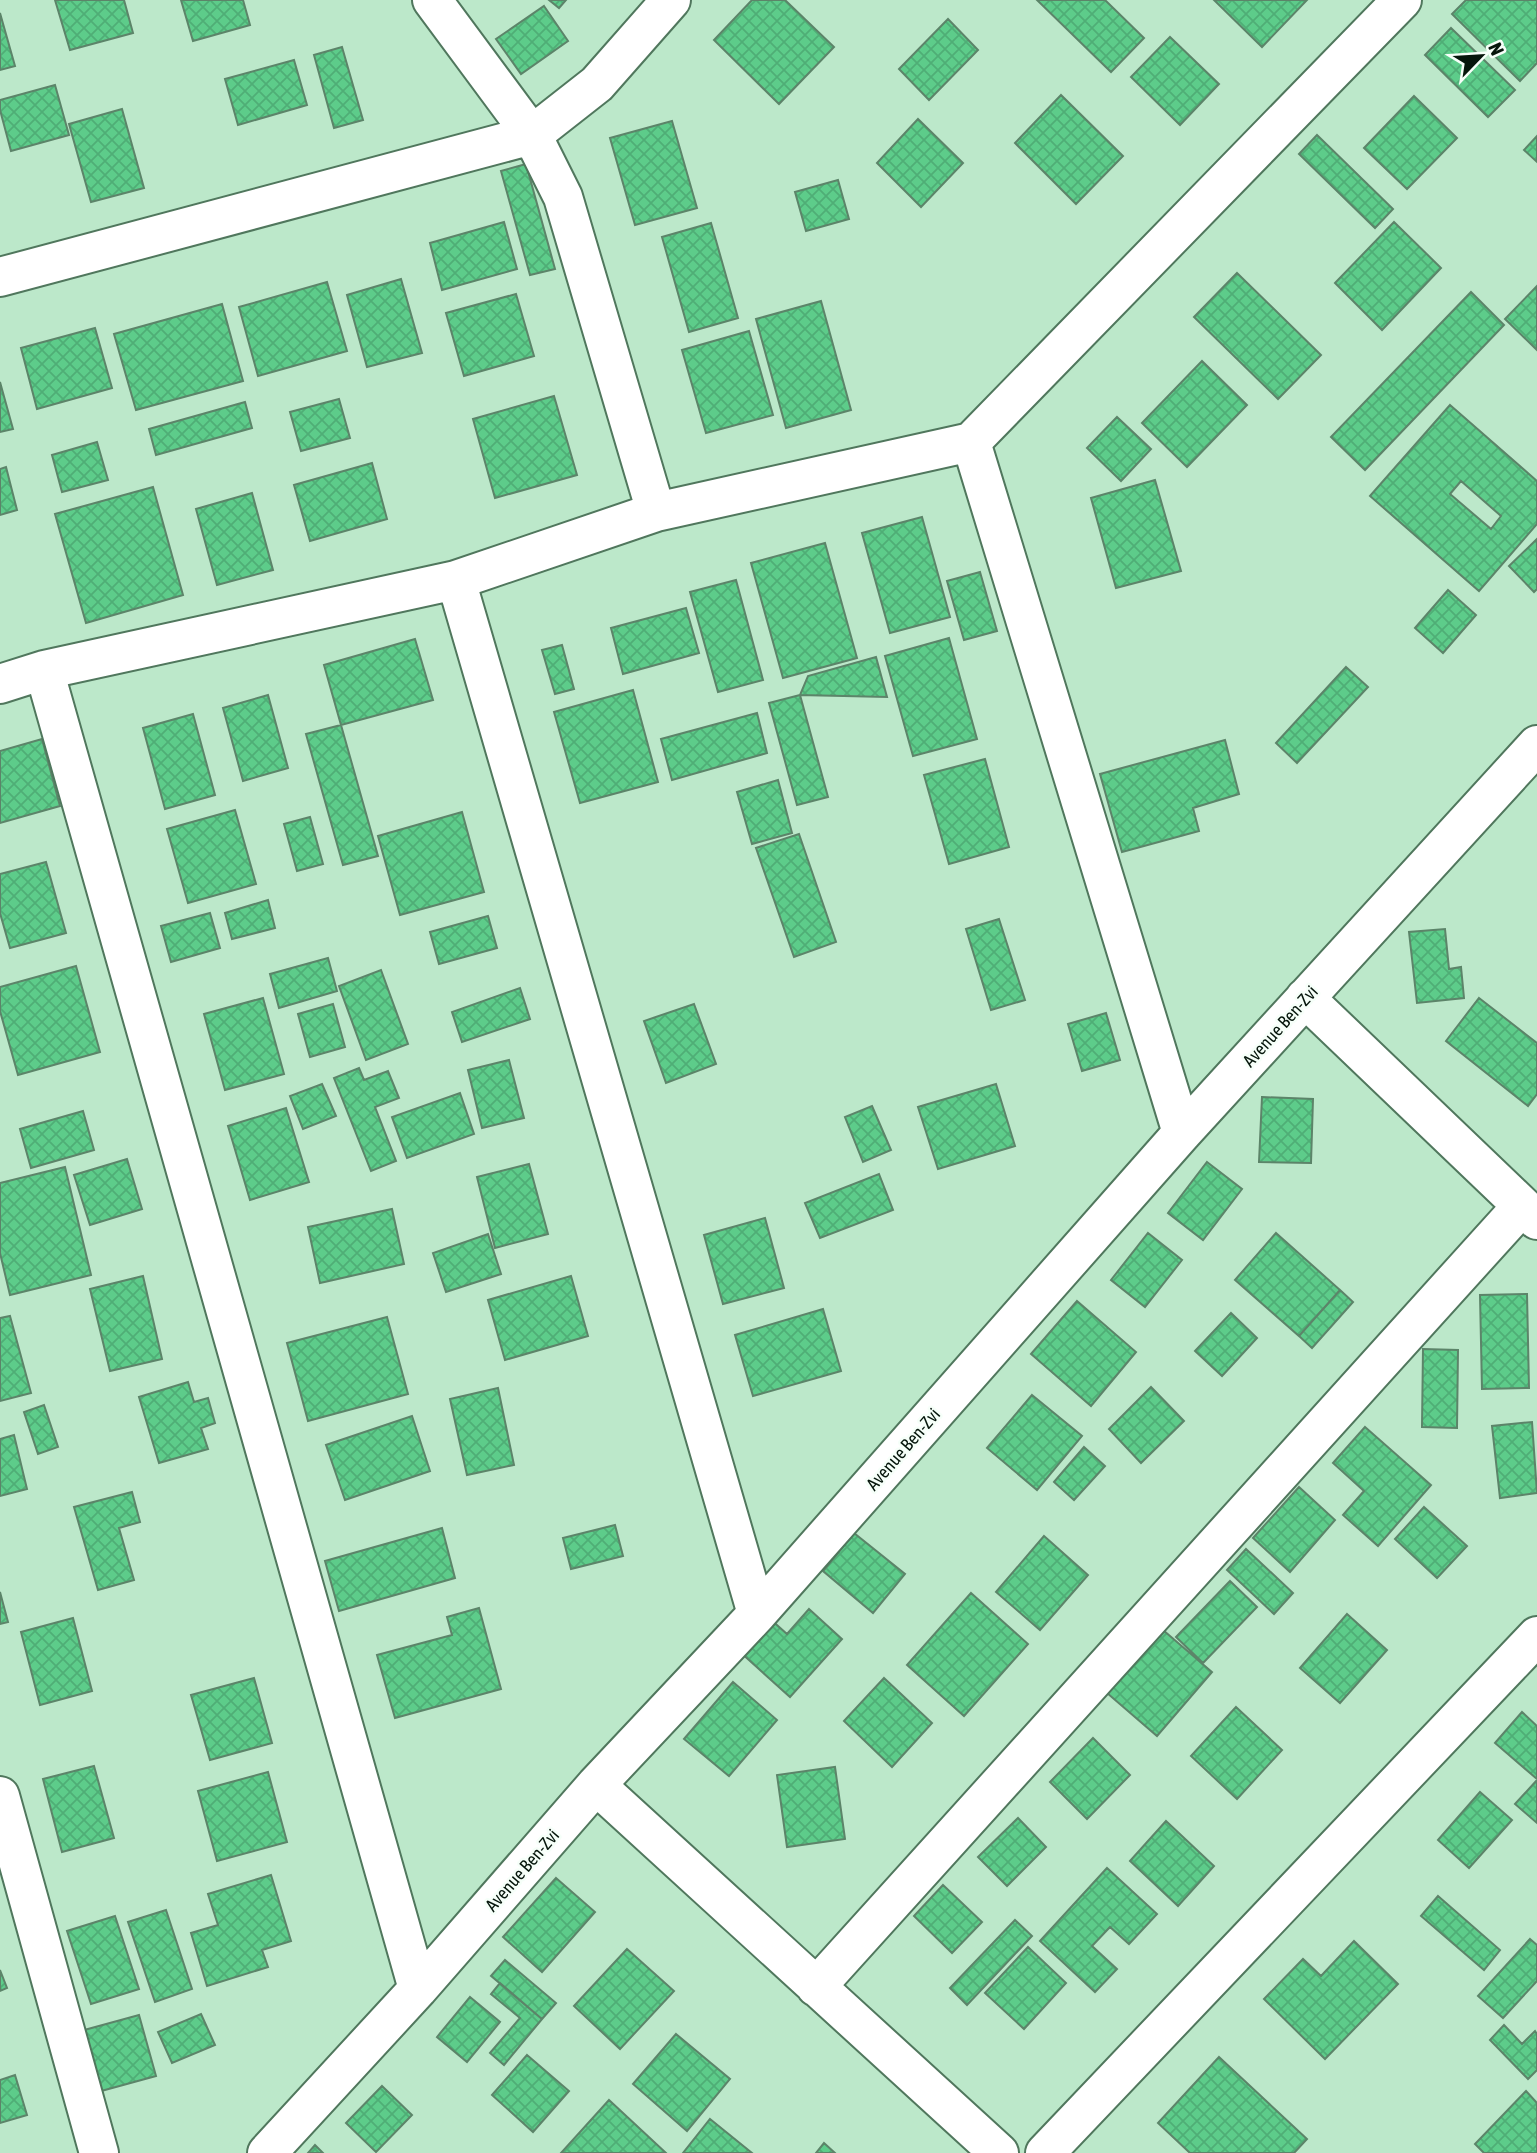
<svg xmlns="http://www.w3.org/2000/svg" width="1537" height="2153" font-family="'Asap Condensed',sans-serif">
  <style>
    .building { fill: url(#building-cross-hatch); stroke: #5c8469; stroke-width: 2; fill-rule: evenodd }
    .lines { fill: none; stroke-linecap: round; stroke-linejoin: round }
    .minor-casing { stroke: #50775d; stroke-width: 42 }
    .minor { stroke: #fff; stroke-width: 38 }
    .labels { text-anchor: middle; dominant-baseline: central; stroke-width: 5; stroke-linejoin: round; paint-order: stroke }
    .street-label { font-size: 18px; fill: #06160c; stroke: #f6fff9 }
  </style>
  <defs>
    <pattern id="building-cross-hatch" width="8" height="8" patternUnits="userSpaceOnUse" patternTransform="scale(1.75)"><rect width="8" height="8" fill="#5dcc8a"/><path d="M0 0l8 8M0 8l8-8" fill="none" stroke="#4fae76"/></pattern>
  </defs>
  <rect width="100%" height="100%" fill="#bce8ca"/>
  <path class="building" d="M55,0H124L133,33L70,50Z
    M181,0H243L250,25L193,41Z
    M549,0H566L559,8Z
    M752,0H785L834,47L779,104L714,40Z
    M1037,0H1105L1144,38L1111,72Z
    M1214,0H1307L1262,47Z
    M1466,0H1537V63L1520,81L1452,14Z
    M544,6L568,41L521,74L496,39Z
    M0,13L15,66L0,70Z
    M948,19L978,50L929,100L899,69Z
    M1451,28L1515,90L1488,117L1425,55Z
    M1170,37L1219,84L1180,125L1131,77Z
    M342,47L363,120L334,128L314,55Z
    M294,60L307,105L238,125L225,79Z
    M55,85L69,135L11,151L0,110V100Z
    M1061,95L1123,156L1076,204L1015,143Z
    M1414,96L1457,138L1407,189L1364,148Z
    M122,109L144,188L91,202L69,124Z
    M918,119L963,163L921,207L877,163Z
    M672,121L697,208L635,225L610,138Z
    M1317,135L1393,209L1375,228L1299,154Z
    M1537,136V162L1524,150Z
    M526,164L555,269L530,275L501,171Z
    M838,180L849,219L806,231L795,192Z
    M504,222L517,269L442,290L430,243Z
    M1394,222L1441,268L1382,330L1335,283Z
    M711,223L738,318L689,332L662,237Z
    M1237,273L1321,355L1278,399L1194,317Z
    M401,279L422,353L367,367L347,295Z
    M327,282L347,351L258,376L239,307Z
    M1537,286V350L1505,319Z
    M1471,292L1504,325L1365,470L1331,437Z
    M516,294L534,356L464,376L446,313Z
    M821,301L851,410L786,428L756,319Z
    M222,304L243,381L136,410L114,334Z
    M95,328L112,388L37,409L21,348Z
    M749,331L773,415L706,433L682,350Z
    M1202,361L1247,405L1187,467L1142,423Z
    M0,382L13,429L0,432Z
    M554,396L577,475L495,498L473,419Z
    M339,399L350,438L301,451L290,412Z
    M245,402L252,428L156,455L149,429Z
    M1450,405L1537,481V524L1479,591L1370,496ZM1461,481L1501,516L1491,529L1450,494Z
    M1117,417L1151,449L1121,481L1087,448Z
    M97,442L108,480L62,492L52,455Z
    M372,463L387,519L310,541L294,485Z
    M6,467L17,510L0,515V469Z
    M1155,480L1181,571L1116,588L1091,498Z
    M153,487L183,595L86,623L55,514Z
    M252,493L273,570L217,585L196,509Z
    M922,517L950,617L890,633L862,533Z
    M1537,539V589L1534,592L1509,566Z
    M825,543L857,658L783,678L751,563Z
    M980,572L997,631L964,640L947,581Z
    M736,580L763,680L718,692L690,592Z
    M1448,590L1476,615L1443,653L1415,628Z
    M686,608L699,653L623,674L611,628Z
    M949,638L977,739L913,756L885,656Z
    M415,639L433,700L341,725L324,665Z
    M562,645L574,689L555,694L542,650Z
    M876,657L887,697L800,695L808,676Z
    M1346,667L1368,687L1297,763L1276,743Z
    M633,690L658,782L580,803L554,712Z
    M268,695L288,768L243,781L223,708Z
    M800,695L828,797L797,805L769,703Z
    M757,713L767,753L672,780L661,739Z
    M193,714L215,795L165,809L143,728Z
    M341,725L378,856L343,865L306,734Z
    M42,739L60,806L0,823V751Z
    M1225,740L1239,794L1193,808L1199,831L1122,852L1100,774Z
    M985,759L1009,847L949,864L924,775Z
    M778,780L792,833L752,844L737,792Z
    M235,810L256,884L188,903L167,829Z
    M462,812L484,892L400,915L378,836Z
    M310,817L323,864L297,871L284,824Z
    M799,834L836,942L794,957L756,848Z
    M46,862L66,933L10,948L0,913V874Z
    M268,900L275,928L232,939L225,913Z
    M210,913L220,948L171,962L161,926Z
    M488,916L497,948L439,964L430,932Z
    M999,919L1025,1000L991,1010L966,929Z
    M1445,929L1449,969L1461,967L1464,998L1417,1003L1409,932Z
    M328,958L337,991L279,1008L270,974Z
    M76,966L100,1052L18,1075L0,1011V987Z
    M381,970L408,1044L366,1060L339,986Z
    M520,988L530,1019L462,1042L452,1012Z
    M263,998L284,1074L225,1090L204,1014Z
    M1479,998L1537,1043V1094L1528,1106L1446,1041Z
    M333,1004L345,1047L310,1057L298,1014Z
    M694,1004L716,1064L666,1083L644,1021Z
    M1106,1013L1120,1060L1082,1071L1068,1024Z
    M509,1060L524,1118L482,1128L468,1070Z
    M359,1068L364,1080L388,1071L399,1098L375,1107L396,1161L371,1171L334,1078Z
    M322,1084L336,1116L303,1129L290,1096Z
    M996,1084L1015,1146L938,1169L918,1107Z
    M460,1093L474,1134L407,1158L392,1117Z
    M1262,1097L1313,1099L1311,1163L1259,1162Z
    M872,1106L891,1150L863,1162L845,1117Z
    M286,1108L309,1182L250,1200L228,1126Z
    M83,1111L94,1150L31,1168L20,1129Z
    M127,1159L142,1209L90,1225L74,1175Z
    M1207,1162L1242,1189L1203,1240L1168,1213Z
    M529,1164L548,1234L495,1248L477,1177Z
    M65,1167L91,1275L10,1295L0,1253V1183Z
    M879,1174L893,1210L820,1238L805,1203Z
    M392,1209L404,1264L320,1283L308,1227Z
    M765,1218L784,1288L723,1304L704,1235Z
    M1148,1233L1182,1260L1145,1307L1111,1280Z
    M1276,1233L1340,1290L1299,1336L1235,1280Z
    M488,1234L501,1274L446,1292L433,1253Z
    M143,1276L162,1359L110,1371L90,1289Z
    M571,1276L588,1336L505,1360L488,1300Z
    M1340,1290L1353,1302L1312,1348L1299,1336Z
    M1527,1294L1529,1388L1482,1389L1480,1295Z
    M1077,1301L1136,1352L1091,1406L1031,1354Z
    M823,1309L841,1371L753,1396L735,1335Z
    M1231,1313L1257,1338L1222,1376L1195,1351Z
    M10,1316L31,1393L0,1401V1318Z
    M387,1317L408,1394L308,1421L287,1343Z
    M1423,1349L1458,1350L1457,1428L1422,1427Z
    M188,1382L194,1402L208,1398L215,1423L201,1428L208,1449L159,1463L139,1397Z
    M1151,1387L1184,1421L1141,1463L1109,1429Z
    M498,1388L514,1465L467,1475L450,1399Z
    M1032,1395L1082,1436L1037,1490L987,1448Z
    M44,1405L58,1447L38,1454L24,1412Z
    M412,1416L430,1471L345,1500L326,1445Z
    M1532,1422L1537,1493L1500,1498L1492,1426Z
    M1365,1427L1431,1485L1378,1546L1343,1515L1364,1491L1333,1463Z
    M14,1435L27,1489L0,1496V1439Z
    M1084,1447L1105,1466L1074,1500L1054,1482Z
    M1299,1487L1335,1520L1290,1572L1253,1538Z
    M132,1492L140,1522L119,1528L134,1580L98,1590L74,1507Z
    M1424,1507L1467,1546L1437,1578L1395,1539Z
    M615,1525L623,1556L571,1569L563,1538Z
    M442,1528L455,1578L339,1611L325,1561Z
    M854,1533L905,1574L873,1613L823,1571Z
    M1044,1536L1088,1575L1040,1630L996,1592Z
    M1246,1549L1293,1593L1274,1614L1227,1570Z
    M1230,1581L1257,1607L1203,1663L1176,1637Z
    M0,1592L8,1622L0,1624Z
    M971,1593L1028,1644L964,1716L907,1665Z
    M479,1608L501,1689L395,1718L377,1655L452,1635L447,1617Z
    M809,1609L842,1639L790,1697L740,1652L769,1618L787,1634Z
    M1347,1614L1387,1650L1340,1703L1300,1668Z
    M73,1618L92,1691L40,1705L21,1632Z
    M1163,1630L1212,1672L1157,1736L1107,1693Z
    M254,1678L272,1743L210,1760L191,1695Z
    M884,1678L932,1723L892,1767L844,1721Z
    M733,1682L777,1720L729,1776L684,1739Z
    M1236,1707L1282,1750L1237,1799L1191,1756Z
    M1522,1712L1537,1726V1779L1495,1743Z
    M1093,1738L1130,1775L1087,1819L1050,1782Z
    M94,1766L114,1838L62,1852L43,1779Z
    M835,1767L845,1839L787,1847L777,1775Z
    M268,1772L287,1842L217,1861L198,1791Z
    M1537,1780V1823L1515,1804Z
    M1480,1792L1512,1820L1469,1868L1438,1840Z
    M1018,1818L1046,1847L1007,1886L978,1857Z
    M1166,1821L1214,1866L1178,1906L1130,1861Z
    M1107,1868L1157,1914L1129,1944L1110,1927L1092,1946L1117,1969L1095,1992L1040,1941Z
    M271,1875L291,1941L262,1950L268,1967L207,1986L191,1933L218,1925L208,1894Z
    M556,1878L595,1912L542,1972L503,1937Z
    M943,1885L982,1922L952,1953L914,1916Z
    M1438,1896L1500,1950L1484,1970L1421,1916Z
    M166,1910L192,1989L155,2002L128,1922Z
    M115,1916L139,1989L91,2004L67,1931Z
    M1015,1920L1032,1936L967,2005L950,1988Z
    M1530,1939L1537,1945V1981L1503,2018L1478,1996Z
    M1354,1941L1398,1984L1325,2059L1264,1999L1303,1959L1321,1976Z
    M1028,1947L1066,1983L1024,2029L985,1993Z
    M627,1949L674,1991L620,2049L574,2006Z
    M505,1960L556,2003L542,2019L491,1976Z
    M0,1970L7,1988L0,1991Z
    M500,1983L542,2019L504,2065L490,2053L520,2018L491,1994Z
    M470,1997L500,2022L467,2062L437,2037Z
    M201,2014L215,2045L172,2063L158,2032Z
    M139,2015L156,2076L94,2093L77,2032Z
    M1504,2025L1522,2044L1535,2031L1537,2034V2070L1528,2079L1490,2040Z
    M676,2034L730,2079L687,2131L633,2084Z
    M527,2055L569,2091L533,2132L492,2095Z
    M1219,2057L1307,2139L1294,2153H1190L1158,2123Z
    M15,2075L27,2115L0,2123V2080Z
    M382,2086L412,2115L376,2152L346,2123Z
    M1526,2091L1537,2103V2153H1484L1475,2144Z
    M609,2100L666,2153H561Z
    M710,2119L752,2153H683Z
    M824,2143L835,2153H816Z
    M315,2145L323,2153H308Z"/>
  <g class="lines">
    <g class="minor-casing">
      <path id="minor" d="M432,0L532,135L563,197L656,512
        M0,277L532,135L597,84L671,0
        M971,442L1182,1133
        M456,580L757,1614
        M44,670L418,1989
        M0,684L44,670L456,580L656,512L971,442L1402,0
        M1305,998L1537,1220
        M596,1785L999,2153
        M0,1796L99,2153
        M816,1987L1522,1206
        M267,2153L418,1989L596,1785L757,1614L1182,1133L1537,745
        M1045,2153L1537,1636"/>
    </g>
    <use href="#minor" class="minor"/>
  </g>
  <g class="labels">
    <g class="street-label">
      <text transform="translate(1280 1026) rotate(-48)">Avenue Ben-Zvi</text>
      <text transform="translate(903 1449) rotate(-49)">Avenue Ben-Zvi</text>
      <text transform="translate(522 1870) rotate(-49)">Avenue Ben-Zvi</text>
    </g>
  </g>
  <g transform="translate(1481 56) rotate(65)" stroke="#f6fff9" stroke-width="5" paint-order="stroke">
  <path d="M0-5L12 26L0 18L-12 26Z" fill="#06160c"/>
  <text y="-10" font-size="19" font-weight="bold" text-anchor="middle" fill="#06160c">N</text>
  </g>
</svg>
